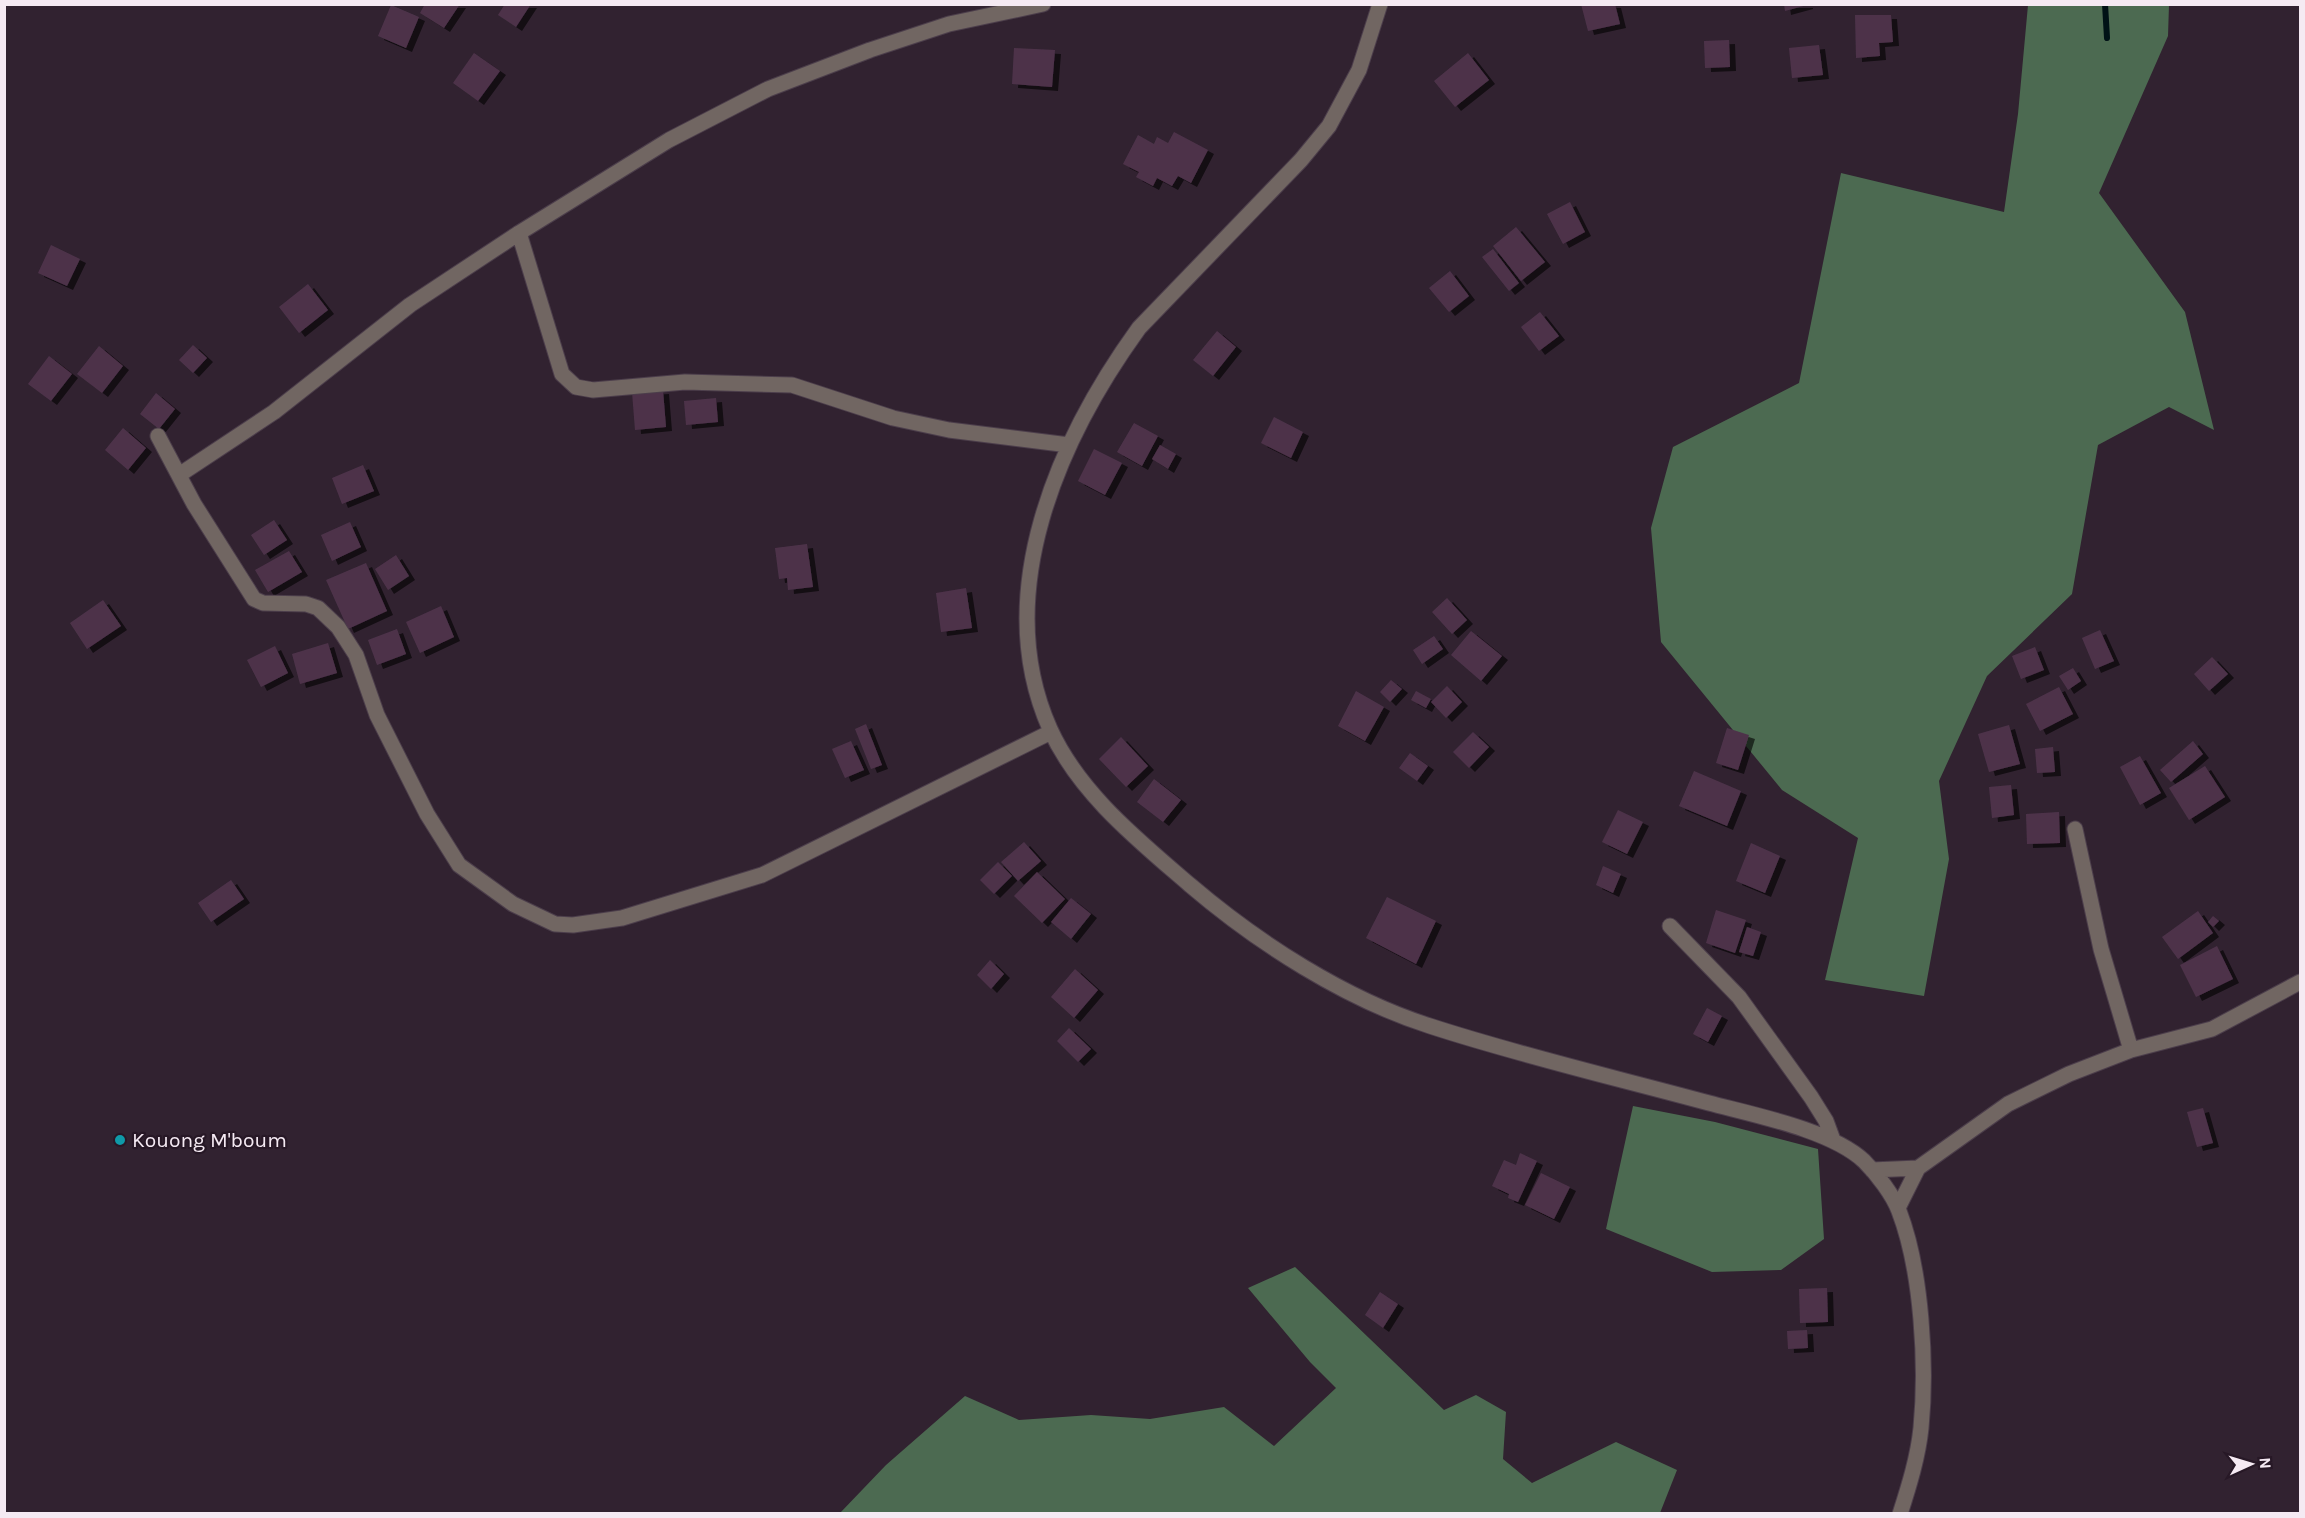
<svg xmlns="http://www.w3.org/2000/svg" width="2305" height="1518" font-family="Karla,sans-serif">
  <style>
    .forest { fill: #4c6a51 }
    .lines { fill: none; stroke-linecap: round; stroke-linejoin: round }
    .stream { stroke: #001216; stroke-width: 6 }
    .building { fill: #4d334a; filter: url(#shadow) }
    .minor-casing { stroke: #4c3e4b; stroke-width: 17 }
    .minor { stroke: #716662; stroke-width: 15 }
    .culture-dot { fill: #0f9aa8; stroke: #271826; stroke-width: 2 }
    .labels { text-anchor: middle; dominant-baseline: central; stroke-width: 4.5; stroke-linejoin: round; paint-order: stroke }
    .poi-label { font-size: 21px; fill: #f5eaf3; stroke: #271826; text-anchor: start }
  </style>
  <defs>
    <filter id="shadow"><feDropShadow dx="6" dy="4" stdDeviation="0" flood-color="#0009"/></filter>
  </defs>
  <rect width="100%" height="100%" fill="#312230"/>
  <path class="forest" d="M2028,5H2169L2168,36L2099,193L2185,312L2214,430L2169,407L2098,445L2072,594L1987,676L1939,781L1949,859L1924,996L1825,980L1858,838L1782,790L1661,642L1651,528L1673,447L1799,383L1841,173L2004,212L2018,114Z
    M1633,1106L1715,1122L1818,1149L1824,1239L1781,1270L1712,1272L1606,1229Z
    M1295,1267L1444,1410L1476,1395L1506,1412L1503,1459L1532,1483L1616,1442L1677,1470L1660,1513H840L886,1465L965,1396L1019,1420L1091,1415L1150,1419L1224,1407L1274,1446L1336,1388L1310,1362L1248,1288Z"/>
  <g class="lines">
    <path class="stream" d="M2105,4L2107,38"/>
  </g>
  <path class="building" d="M425,4H460L444,28L420,13Z
    M505,4H531L516,27L498,15Z
    M1581,4H1615L1620,24L1588,31Z
    M1784,4H1807V5L1785,11Z
    M391,5L419,17L406,48L378,36Z
    M1855,15H1891L1893,42L1879,43L1880,56L1856,58Z
    M1729,40L1730,67L1705,68L1704,41Z
    M1819,45L1823,75L1792,78L1789,48Z
    M1014,48L1055,50L1052,87L1012,84Z
    M474,53L500,71L478,101L453,83Z
    M1468,53L1489,80L1455,107L1434,81Z
    M1174,132L1208,150L1191,183L1178,176L1172,186L1157,178L1153,186L1136,177L1139,172L1123,164L1138,135L1154,144L1157,137L1168,143Z
    M1570,202L1585,232L1563,244L1547,214Z
    M1516,227L1545,262L1521,281L1493,246Z
    M51,245L80,259L67,286L38,273Z
    M1493,249L1519,283L1509,291L1482,257Z
    M1450,271L1469,296L1449,312L1429,288Z
    M308,284L328,310L299,333L279,307Z
    M1540,312L1559,336L1539,351L1521,327Z
    M1217,331L1236,347L1213,376L1193,360Z
    M193,345L207,358L193,373L179,360Z
    M99,346L123,366L102,393L77,374Z
    M49,356L72,374L51,401L28,384Z
    M663,390L666,427L635,430L632,392Z
    M156,393L175,409L159,429L140,414Z
    M716,398L718,422L686,425L684,401Z
    M1274,417L1303,432L1291,458L1261,443Z
    M1134,423L1158,436L1142,466L1117,452Z
    M123,428L146,448L128,470L105,450Z
    M1160,445L1176,454L1168,469L1152,459Z
    M1094,449L1122,463L1105,495L1078,481Z
    M363,465L374,491L342,504L332,478Z
    M274,520L287,540L264,555L251,535Z
    M350,522L361,547L332,561L321,535Z
    M807,544L813,587L788,590L787,578L779,579L775,548Z
    M289,551L302,572L268,592L255,570Z
    M396,555L409,576L388,590L375,569Z
    M366,563L387,611L348,629L326,580Z
    M966,588L972,628L941,632L936,593Z
    M1447,598L1467,620L1452,634L1432,612Z
    M103,600L121,626L87,649L70,623Z
    M441,606L454,637L420,653L406,622Z
    M397,629L406,654L377,665L368,640Z
    M2100,630L2114,661L2095,669L2082,638Z
    M1471,631L1502,656L1481,681L1451,655Z
    M1434,636L1443,649L1422,664L1413,650Z
    M328,643L337,673L300,684L292,654Z
    M275,646L288,673L261,687L247,660Z
    M2035,647L2044,670L2021,679L2012,656Z
    M2212,657L2228,674L2209,691L2194,674Z
    M2073,668L2081,681L2068,690L2059,676Z
    M1391,680L1402,689L1390,702L1380,692Z
    M1447,686L1462,702L1446,718L1431,702Z
    M2059,687L2073,714L2040,731L2026,704Z
    M1356,691L1384,707L1365,741L1338,726Z
    M1416,691L1431,699L1426,708L1411,700Z
    M866,724L882,765L871,769L855,729Z
    M2009,725L2020,764L1989,772L1978,734Z
    M1727,728L1749,735L1738,770L1716,763Z
    M1473,732L1489,747L1469,768L1453,752Z
    M1121,737L1148,766L1126,787L1099,759Z
    M851,741L864,770L845,778L832,749Z
    M2193,741L2203,754L2171,782L2160,770Z
    M2053,747L2055,772L2037,773L2035,749Z
    M1410,753L1428,766L1417,781L1399,768Z
    M2140,756L2161,793L2140,805L2120,767Z
    M2205,766L2225,797L2189,820L2169,788Z
    M1694,771L1741,791L1727,826L1679,806Z
    M1154,779L1181,800L1163,822L1137,802Z
    M2011,785L2014,815L1992,818L1989,787Z
    M1618,810L1643,822L1627,854L1602,842Z
    M2059,812L2060,843L2027,844L2026,814Z
    M1024,842L1041,861L1018,881L1001,862Z
    M1751,843L1780,856L1765,893L1736,881Z
    M998,862L1012,876L994,894L980,880Z
    M1603,866L1621,874L1613,893L1596,885Z
    M1037,872L1065,899L1042,923L1014,896Z
    M231,880L244,899L211,922L198,903Z
    M1387,897L1436,921L1416,964L1366,938Z
    M1071,898L1091,914L1071,939L1051,922Z
    M1716,910L1746,920L1735,953L1706,943Z
    M2198,911L2213,933L2178,959L2162,937Z
    M2213,916L2219,921L2213,927L2208,922Z
    M1747,927L1761,932L1753,956L1739,952Z
    M2217,946L2233,979L2196,997L2180,965Z
    M990,960L1004,974L991,989L977,975Z
    M1075,969L1098,990L1074,1018L1051,997Z
    M1707,1008L1722,1016L1708,1042L1693,1034Z
    M1069,1028L1091,1049L1078,1062L1057,1041Z
    M2203,1108L2213,1143L2197,1147L2187,1112Z
    M1520,1153L1537,1161L1518,1202L1508,1198L1509,1194L1492,1186L1504,1160L1516,1165Z
    M1541,1173L1570,1187L1554,1219L1525,1205Z
    M1827,1288L1828,1322L1800,1323L1799,1289Z
    M1380,1292L1398,1304L1383,1328L1365,1315Z
    M1807,1330L1808,1348L1788,1349L1787,1331Z"/>
  <g class="lines">
    <g class="minor-casing">
      <path id="minor" d="M1380,4L1359,70L1329,126L1301,160L1139,328C1058,440 990,594 1050,729C1079,793 1138,840 1190,885C1258,943 1345,999 1430,1026C1522,1056 1617,1078 1709,1103C1754,1115 1831,1130 1864,1161C1877,1174 1893,1195 1899,1211C1922,1271 1927,1365 1921,1428C1918,1457 1909,1486 1900,1514
        M519,233L562,374L576,387L593,390L685,382L792,385L893,418L949,430L1069,445
        M158,436L194,504L254,599L263,603L306,604L318,608L338,627L356,655L377,715L427,814L459,865L513,904L555,924L573,925L622,918L762,875L1051,732
        M179,475L274,412L410,305L519,233L669,140L768,89L870,50L949,24L1043,4
        M2075,829L2101,949L2131,1050
        M1670,926L1739,997L1811,1097L1826,1121L1833,1140
        M1872,1170L1918,1168
        M1898,1208L1918,1168L2008,1104L2069,1074L2131,1050L2212,1029L2300,982"/>
    </g>
    <use href="#minor" class="minor"/>
  </g>
  <circle class="culture-dot" cx="120" cy="1140" r="6"/>
  <g class="labels">
    <g class="poi-label">
      <text x="132" y="1140">Kouong M'boum</text>
    </g>
  </g>
  <rect width="2305" height="1518" fill="none" stroke="#f5eaf3" stroke-width="12"/>
  <g transform="translate(2251 1464) rotate(86)" stroke="#271826" stroke-width="4.5" paint-order="stroke">
  <path d="M0-4.5L10 22L0 15L-10 22Z" fill="#f5eaf3"/>
  <text y="-9" font-size="16" font-weight="bold" text-anchor="middle" fill="#f5eaf3">N</text>
  </g>
</svg>
